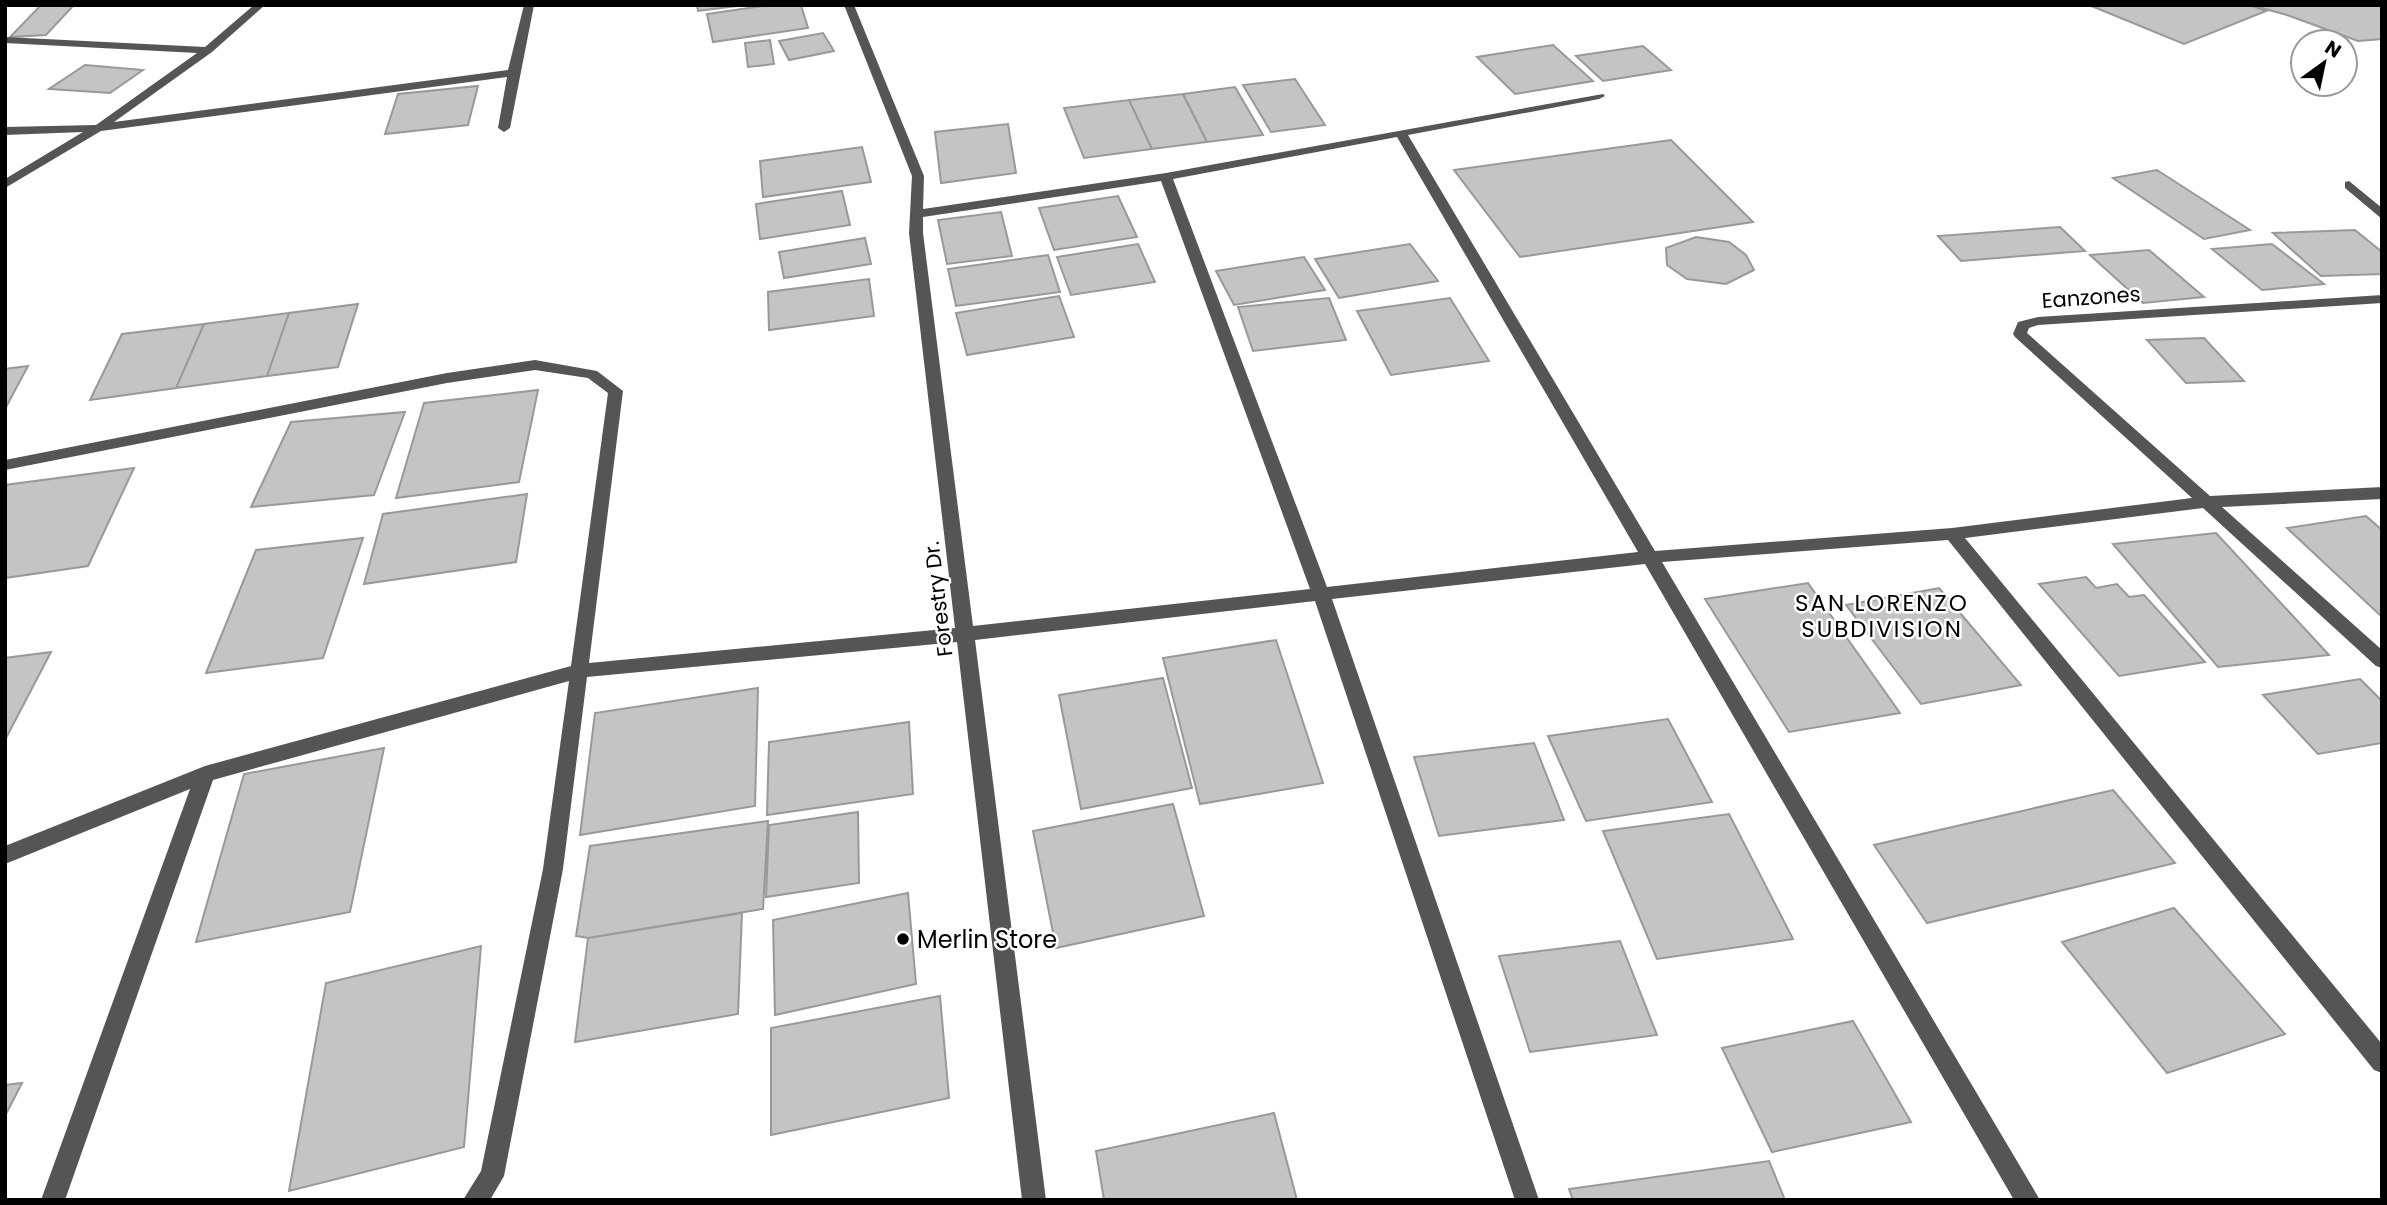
<svg xmlns="http://www.w3.org/2000/svg" width="2387" height="1205" font-family="Poppins,sans-serif">
  <style>
    .building { fill: #c4c4c4; stroke: #999; stroke-width: 2 }
    .lines { fill: none; stroke-linecap: round; stroke-linejoin: round }
    .minor { fill: #555; fill-rule: evenodd }
    .poi-dot { fill: #000; stroke: #fff; stroke-width: 2.5 }
    .labels { text-anchor: middle; dominant-baseline: central; stroke-width: 5; stroke-linejoin: round; paint-order: stroke }
    .street-label { font-size: 21px; fill: #000; stroke: #fff }
    .neighbourhood-label { font-size: 23px; letter-spacing: 2px; fill: #000; stroke: #fff }
    .near-poi-label { font-size: 24px; fill: #000; stroke: #fff; text-anchor: start }
  </style>
  <rect width="100%" height="100%" fill="#fff"/>
  <path class="building" d="M41,5H74L46,35L10,37Z
    M697,5H745L698,11Z
    M770,5H801L808,28L713,42L707,14Z
    M2089,5H2250L2266,11L2184,44Z
    M2251,5H2382V39L2358,41L2287,15Z
    M823,33L834,51L789,60L779,41Z
    M770,40L774,64L748,67L745,43Z
    M1553,45L1593,81L1515,94L1477,57Z
    M1643,46L1671,70L1603,81L1576,56Z
    M85,65L143,70L110,93L49,89Z
    M1295,79L1325,125L1271,132L1243,85Z
    M478,86L468,125L385,134L398,94Z
    M1235,87L1263,135L1207,142L1183,94Z
    M1183,94L1207,142L1152,149L1129,100Z
    M1129,100L1152,149L1084,158L1064,108Z
    M1008,124L1016,173L941,183L935,132Z
    M1671,140L1753,222L1520,257L1454,170Z
    M862,147L871,182L763,197L760,161Z
    M2157,170L2250,230L2204,239L2113,178Z
    M842,191L850,225L760,239L756,204Z
    M1118,196L1137,237L1054,250L1039,208Z
    M1001,212L1012,256L947,264L938,220Z
    M2060,227L2085,251L1961,261L1938,236Z
    M2355,230L2382,252V274L2321,276L2273,233Z
    M1696,237L1729,242L1746,255L1754,270L1726,284L1687,279L1667,265L1666,248Z
    M865,238L871,264L784,278L779,252Z
    M1138,244L1155,282L1071,295L1057,257Z
    M1410,244L1438,281L1339,298L1315,259Z
    M2272,244L2324,284L2262,290L2212,249Z
    M2149,250L2204,297L2143,303L2090,255Z
    M1048,255L1060,292L956,306L948,269Z
    M1304,257L1325,290L1234,305L1216,271Z
    M869,279L874,316L769,330L768,292Z
    M1059,296L1074,337L967,355L956,313Z
    M1329,298L1346,340L1253,351L1238,307Z
    M1450,298L1489,361L1391,375L1357,311Z
    M358,304L338,367L267,376L289,313Z
    M289,313L267,376L176,388L204,324Z
    M204,324L176,388L90,400L122,334Z
    M2204,338L2244,381L2186,383L2147,340Z
    M28,366L5,409V369Z
    M538,390L519,482L396,498L424,403Z
    M405,412L374,495L251,507L291,422Z
    M134,468L88,566L5,578V485Z
    M527,494L516,562L364,584L383,514Z
    M2366,516L2382,530V617L2287,528Z
    M2216,533L2329,655L2218,667L2113,544Z
    M363,538L323,658L206,673L256,550Z
    M2086,577L2096,588L2117,584L2129,597L2144,595L2205,662L2119,676L2039,584Z
    M1808,583L1900,713L1789,732L1705,599Z
    M1939,588L2021,685L1921,704L1846,605Z
    M1276,640L1323,783L1200,804L1163,658Z
    M51,652L5,740V658Z
    M1163,678L1192,788L1081,809L1059,695Z
    M2360,679L2382,701V743L2318,754L2263,695Z
    M758,688L755,806L580,835L595,713Z
    M1668,719L1712,802L1586,821L1548,736Z
    M909,722L913,794L767,815L769,742Z
    M1534,743L1564,820L1439,836L1414,757Z
    M384,748L350,912L196,942L244,774Z
    M2113,790L2175,863L1927,923L1874,845Z
    M1173,804L1204,916L1056,948L1033,831Z
    M858,812L859,883L766,897L769,825Z
    M1729,814L1793,939L1657,959L1603,831Z
    M768,821L763,909L588,938L576,936L590,846Z
    M908,893L916,984L775,1015L773,920Z
    M2174,908L2285,1034L2167,1073L2062,942Z
    M742,913L738,1014L575,1042L588,938Z
    M1620,941L1657,1035L1530,1052L1499,956Z
    M481,946L464,1147L289,1191L326,983Z
    M940,996L949,1098L771,1135V1028Z
    M1853,1021L1911,1122L1772,1152L1722,1048Z
    M22,1083L5,1116V1085Z
    M1274,1113L1297,1200H1104L1096,1151Z
    M1769,1161L1785,1200H1573L1569,1189Z"/>
  <g class="lines">
    <path class="minor" d="M254,5H265L212,52L114,122L508,70L524,5H534L510,128L504,132L498,128L507,77L101,131L5,188V179L83,132L5,135V127L96,125L197,53L5,43V37L205,47Z
      M844,5H854L924,176L923,209L1166,173L1603,94L1605,96L1599,99L1408,135L1655,551L1952,528L2192,498L2015,337L2013,334L2018,322L2038,317L2382,295V303L2038,325L2029,328L2027,333L2210,496L2382,487V499L2222,507L2382,650V668L2376,666L2203,508L1965,538L2382,1044V1073L2374,1070L1948,540L1662,562L2040,1200H2014L1645,564L1332,599L1539,1200H1515L1315,601L975,640L1046,1200H1022L957,642L587,677L563,869L504,1176L490,1200H463L481,1171L543,869L569,681L213,780L65,1200H41L190,789L5,864V846L205,766L571,666L608,393L588,378L535,370L447,383L5,470V460L447,373L535,360L597,371L623,391L589,663L955,628L909,233L912,176ZM1397,137L1638,552L1327,587L1173,179ZM1161,181L1310,589L973,626L923,233V217Z
      M2349,181L2382,208V219L2345,188V182Z"/>
  </g>
  <circle class="poi-dot" cx="903" cy="939" r="7"/>
  <g class="labels">
    <g class="street-label">
      <text transform="translate(2091 297) rotate(-4)">Eanzones</text>
      <text transform="translate(938 599) rotate(-97)">Forestry Dr.</text>
    </g>
    <g class="neighbourhood-label">
      <text x="1882" y="603">SAN LORENZO<tspan x="1882" dy="26">SUBDIVISION</tspan></text>
    </g>
    <g class="near-poi-label">
      <text x="917" y="939">Merlin Store</text>
    </g>
  </g>
  <rect width="2387" height="1205" fill="none" stroke="#000000" stroke-width="14"/>
  <g transform="translate(2324 63) rotate(33)"><circle r="33" fill="#ffffff" stroke="#999999" stroke-width="2"/>
  <path d="M0-5L12 26L0 18L-12 26Z" fill="#000000"/>
  <text y="-10" font-size="19" font-weight="bold" text-anchor="middle" fill="#000000">N</text>
  </g>
</svg>
